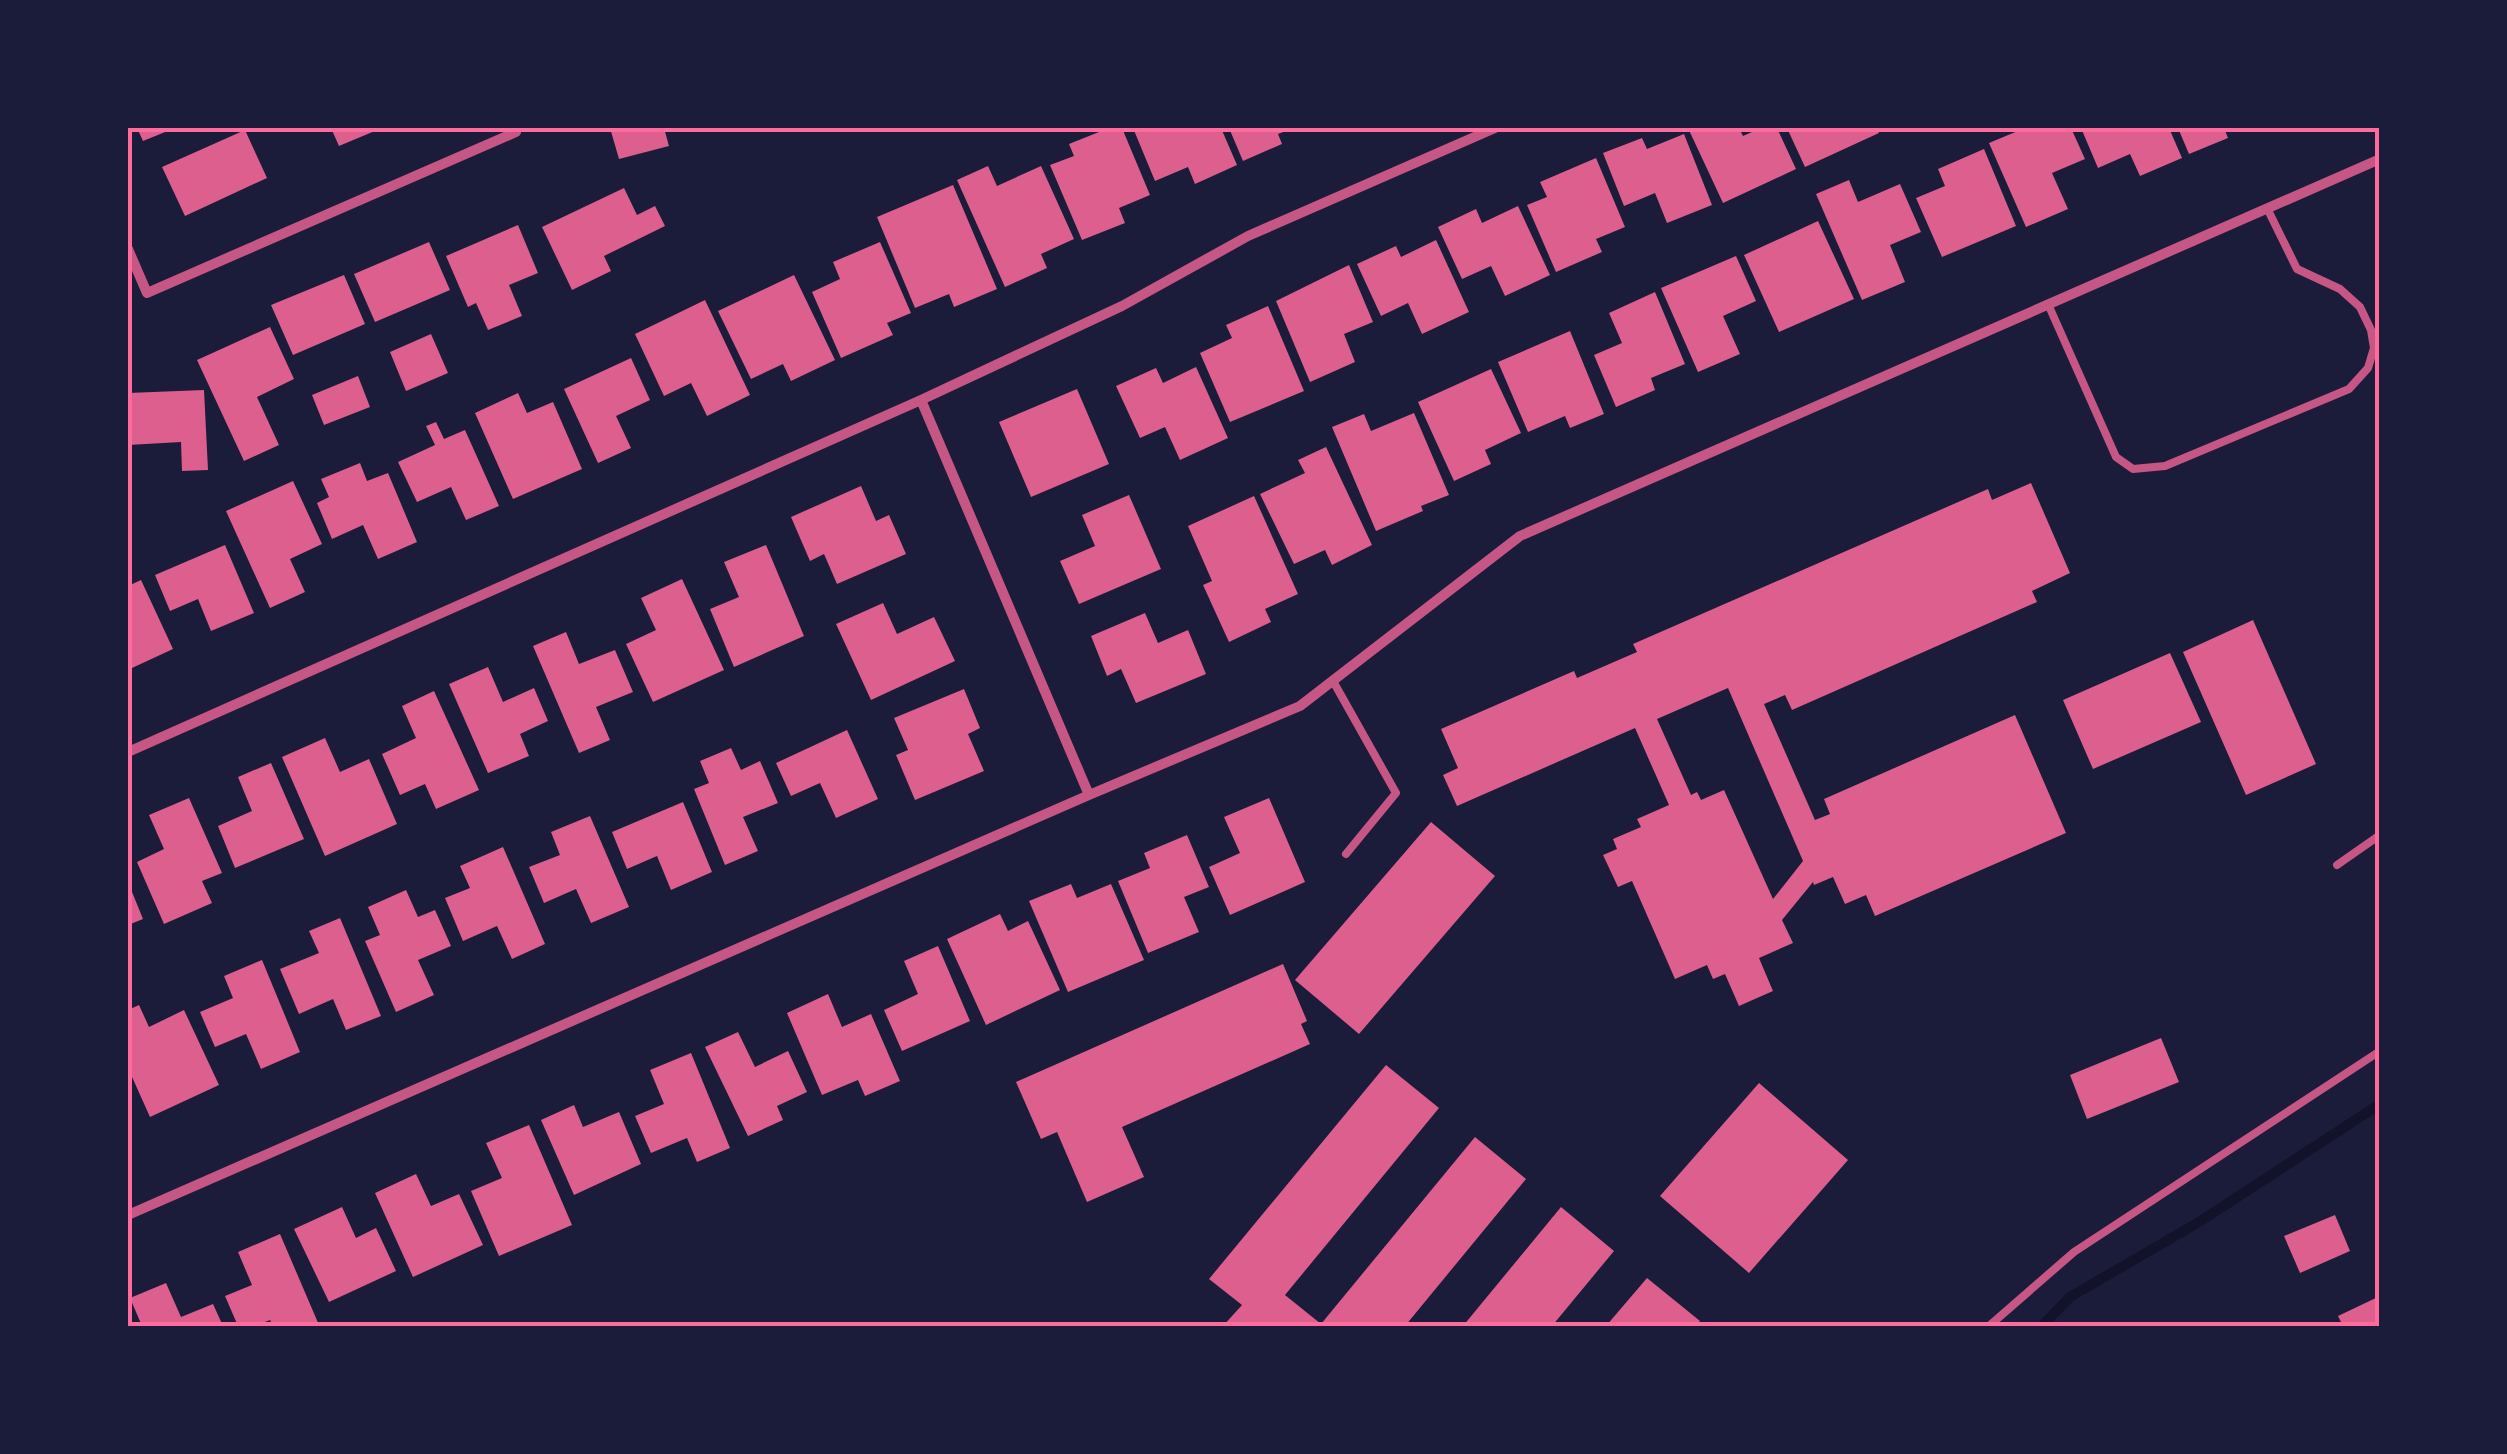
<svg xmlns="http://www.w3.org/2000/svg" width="2507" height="1454" font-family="'Titillium Web',sans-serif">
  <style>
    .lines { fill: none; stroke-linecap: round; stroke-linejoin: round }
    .stream { stroke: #12122b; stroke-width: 10 }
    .building { fill: #dd5f8e; fill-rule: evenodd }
    .service { stroke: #c65784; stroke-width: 8 }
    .minor { stroke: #c65784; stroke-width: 10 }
    .neatline { fill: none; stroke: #ff6b9d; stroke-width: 4 }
  </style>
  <rect width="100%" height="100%" fill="#1b1b3a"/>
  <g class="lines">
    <path class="stream" d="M2042,1326L2070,1297L2199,1222L2380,1104"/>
  </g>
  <path class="building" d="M137,128H175L143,141Z
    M331,128H382L339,146Z
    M610,128H664L669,146L619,159Z
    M1109,128H1122L1150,195L1119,208L1125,223L1082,240L1050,165L1074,156L1069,144Z
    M1133,128H1221L1237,165L1195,184L1188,167L1155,181Z
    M1229,128H1294L1278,134L1282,144L1243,161Z
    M1688,128H1739L1743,136L1761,128H1777L1796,169L1723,203Z
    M1787,128H1877L1879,133L1805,167Z
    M2025,128H2071L2085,159L2052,173L2068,209L2026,227L1989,143Z
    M2081,128H2169L2182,158L2140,176L2130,154L2098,168Z
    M2178,128H2224L2228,138L2189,154Z
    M245,130L267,178L185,216L162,167Z
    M1684,134L1712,205L1667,223L1655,193L1624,206L1603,153L1642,138L1647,149Z
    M1984,149L2016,226L1942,257L1916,198L1945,186L1938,169Z
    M1596,158L1625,227L1596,239L1602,252L1556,272L1527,205L1547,197L1540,182Z
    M988,166L997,186L1041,166L1074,239L1041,254L1047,268L1005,287L957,180Z
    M1849,180L1858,202L1900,184L1921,232L1890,245L1905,282L1862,300L1816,194Z
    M953,185L997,289L954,307L949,294L915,308L877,217Z
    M624,188L637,215L655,206L665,226L604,256L611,271L572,290L542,227Z
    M1518,206L1550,275L1505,296L1491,266L1462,279L1438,227L1476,209L1482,223Z
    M1818,221L1854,299L1779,332L1744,255Z
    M518,225L538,273L509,285L522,316L488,330L476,303L468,307L446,256Z
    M1436,240L1469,312L1422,334L1408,303L1381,316L1357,264L1396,246L1401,257Z
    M429,242L450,290L375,322L354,274Z
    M880,242L911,313L887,323L893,335L841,358L812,292L840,279L833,262Z
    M1736,256L1756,301L1723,316L1740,354L1698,372L1661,288Z
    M1349,265L1373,322L1344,334L1355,362L1310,382L1276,301Z
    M344,275L365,324L293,355L271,305Z
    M794,275L835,360L791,381L783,364L751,379L718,311Z
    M1655,292L1685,364L1651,378L1655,390L1616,407L1594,355L1622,343L1609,313Z
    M705,300L750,395L707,416L691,383L664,396L635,334Z
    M1268,306L1304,391L1230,422L1200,353L1232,338L1226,325Z
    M270,327L294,379L257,397L279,445L244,461L197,360Z
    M1570,331L1604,414L1570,428L1565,416L1528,432L1498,362Z
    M431,334L448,373L406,391L390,352Z
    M631,358L650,400L616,416L631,448L598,463L564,389Z
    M1196,367L1228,438L1180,460L1165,427L1140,438L1116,386L1156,368L1163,383Z
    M1491,369L1521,433L1485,450L1491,464L1454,481L1418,402Z
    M358,376L370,407L324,425L312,395Z
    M1077,389L1109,464L1031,497L999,422Z
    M204,390L208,470L182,471L181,442L128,445V393Z
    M518,393L527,413L553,402L582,469L513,499L475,413Z
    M1414,413L1449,495L1421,506L1423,511L1376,531L1332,427L1364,414L1371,431Z
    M436,422L444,439L465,430L499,506L466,520L451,487L417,502L398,462L435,445L426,426Z
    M1326,447L1372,545L1332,565L1325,550L1294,564L1260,494L1305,473L1298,460Z
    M360,463L367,481L388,473L417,542L378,559L363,525L332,539L317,503L329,497L321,479Z
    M293,481L322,544L290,559L305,592L270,608L226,511Z
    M2031,483L2070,573L2032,591L2037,602L1792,710L1785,695L1764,704L1815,820L1830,814L1824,799L2015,715L2066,833L1875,916L1866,895L1845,904L1833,877L1814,885L1813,882L1782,920L1793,943L1759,958L1773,991L1739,1006L1725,974L1713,979L1707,965L1675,979L1632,881L1618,887L1603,855L1617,849L1613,839L1641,827L1637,819L1669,805L1635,728L1457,806L1443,775L1458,768L1441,729L1574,671L1577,678L1637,652L1633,644L1988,489L1992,500ZM1728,688L1803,861L1773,899L1724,790L1701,800L1697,792L1691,795L1657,719Z
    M861,486L876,521L889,515L906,554L837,584L824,554L810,561L791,517Z
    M1129,495L1161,569L1079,604L1060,561L1095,546L1082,515Z
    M1254,496L1298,594L1265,609L1271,622L1229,642L1203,585L1212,581L1188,526Z
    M225,545L254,613L211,631L198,599L170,611L155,575Z
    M766,545L804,636L734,667L710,609L739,597L724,562Z
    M682,579L724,670L653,702L626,644L656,630L641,598Z
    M141,580L173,649L132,668L128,658V586Z
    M883,603L897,634L934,617L955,661L871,700L836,624Z
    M1145,613L1158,643L1188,630L1206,674L1136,703L1121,669L1107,676L1091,636Z
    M2253,620L2316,764L2246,795L2183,652Z
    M566,632L579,664L615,650L633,692L596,707L610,740L579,753L533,646Z
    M2170,653L2201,722L2093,769L2063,700Z
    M488,667L503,702L534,688L548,721L520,734L529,756L488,773L449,684Z
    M964,689L980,728L968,734L984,771L915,800L896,755L908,750L894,718Z
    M434,691L479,790L436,809L425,784L400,795L382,754L416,738L402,706Z
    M847,730L878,799L836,818L820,783L791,796L776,763Z
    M325,738L340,772L369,759L397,824L325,856L282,757Z
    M731,748L741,770L760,761L778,803L743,817L758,851L725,865L694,789L709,783L700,761Z
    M271,763L304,839L235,868L218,826L252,811L238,777Z
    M189,798L222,873L202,881L212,903L164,924L137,862L164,849L149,815Z
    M1269,798L1305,882L1230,915L1209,867L1240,853L1224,817Z
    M683,802L712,872L671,890L657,856L627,869L612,832Z
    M590,816L629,907L591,923L576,889L544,903L529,867L560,855L551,832Z
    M1431,822L1495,876L1359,1034L1295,980Z
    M1187,835L1209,887L1184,897L1199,932L1148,953L1118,881L1150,868L1144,853Z
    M503,847L545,944L512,959L497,926L463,941L445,898L470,888L460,866Z
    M128,882L143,919L128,925Z
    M1071,884L1077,898L1111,884L1144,960L1068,992L1029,901Z
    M406,890L418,917L435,910L451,946L418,960L434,995L396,1012L365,941L380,935L368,907Z
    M1000,914L1008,931L1028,921L1060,990L986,1025L947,939Z
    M340,918L381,1016L346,1030L333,999L299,1014L280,969L319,953L309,931Z
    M938,946L970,1021L902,1051L884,1010L918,994L904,961Z
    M262,960L300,1052L261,1069L246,1034L215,1047L200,1012L233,998L224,976Z
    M1283,964L1307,1021L1301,1024L1310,1044L1122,1127L1144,1177L1087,1202L1057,1132L1041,1139L1016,1082Z
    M828,994L842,1027L871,1014L900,1081L865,1096L858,1080L822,1095L787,1013Z
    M139,1005L149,1027L184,1010L219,1085L150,1117L128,1068V1010Z
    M738,1032L755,1067L788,1051L807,1092L777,1106L783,1120L748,1136L705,1047Z
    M2161,1038L2179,1082L2087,1119L2070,1075Z
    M691,1053L730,1148L697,1162L687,1138L651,1153L635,1116L664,1104L650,1070Z
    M1386,1065L1439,1108L1285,1295L1321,1324L1475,1137L1526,1179L1405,1326H1223L1242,1305L1209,1279Z
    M1759,1083L1848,1160L1749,1273L1660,1196Z
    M574,1105L583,1127L619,1112L641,1164L574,1195L541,1120Z
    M529,1125L572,1225L499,1256L471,1191L502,1178L486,1143Z
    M416,1174L431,1206L459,1194L483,1245L413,1277L375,1193Z
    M342,1207L356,1238L376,1228L396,1271L329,1302L294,1229Z
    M1561,1207L1614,1251L1552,1326H1463Z
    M2335,1215L2350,1251L2300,1273L2284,1236Z
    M280,1234L319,1325L273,1326L270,1320L255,1326H238L225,1296L252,1285L238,1252Z
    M1647,1278L1700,1321L1696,1326H1606Z
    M166,1283L181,1317L213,1304L223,1326H142L130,1298Z
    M2380,1296V1326H2343L2338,1316Z"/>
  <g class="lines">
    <path class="service" d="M2048,304L2116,457L2133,469L2165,466L2349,389L2368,368L2374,348L2371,330L2360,307L2340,289L2297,269L2267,208
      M1333,681L1396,793L1346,854
      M2337,865L2380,835
      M1989,1326L2074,1252L2380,1051"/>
    <path class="minor" d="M128,249L147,293L516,132L514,128
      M921,400L1089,795
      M128,752L921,400L1122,306L1248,236L1495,128
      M128,1215L1089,795L1300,706L1520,536L2380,159"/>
  </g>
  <rect width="2507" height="1454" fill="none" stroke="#1b1b3a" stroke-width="260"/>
  <rect x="130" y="130" width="2247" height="1194" class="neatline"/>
</svg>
